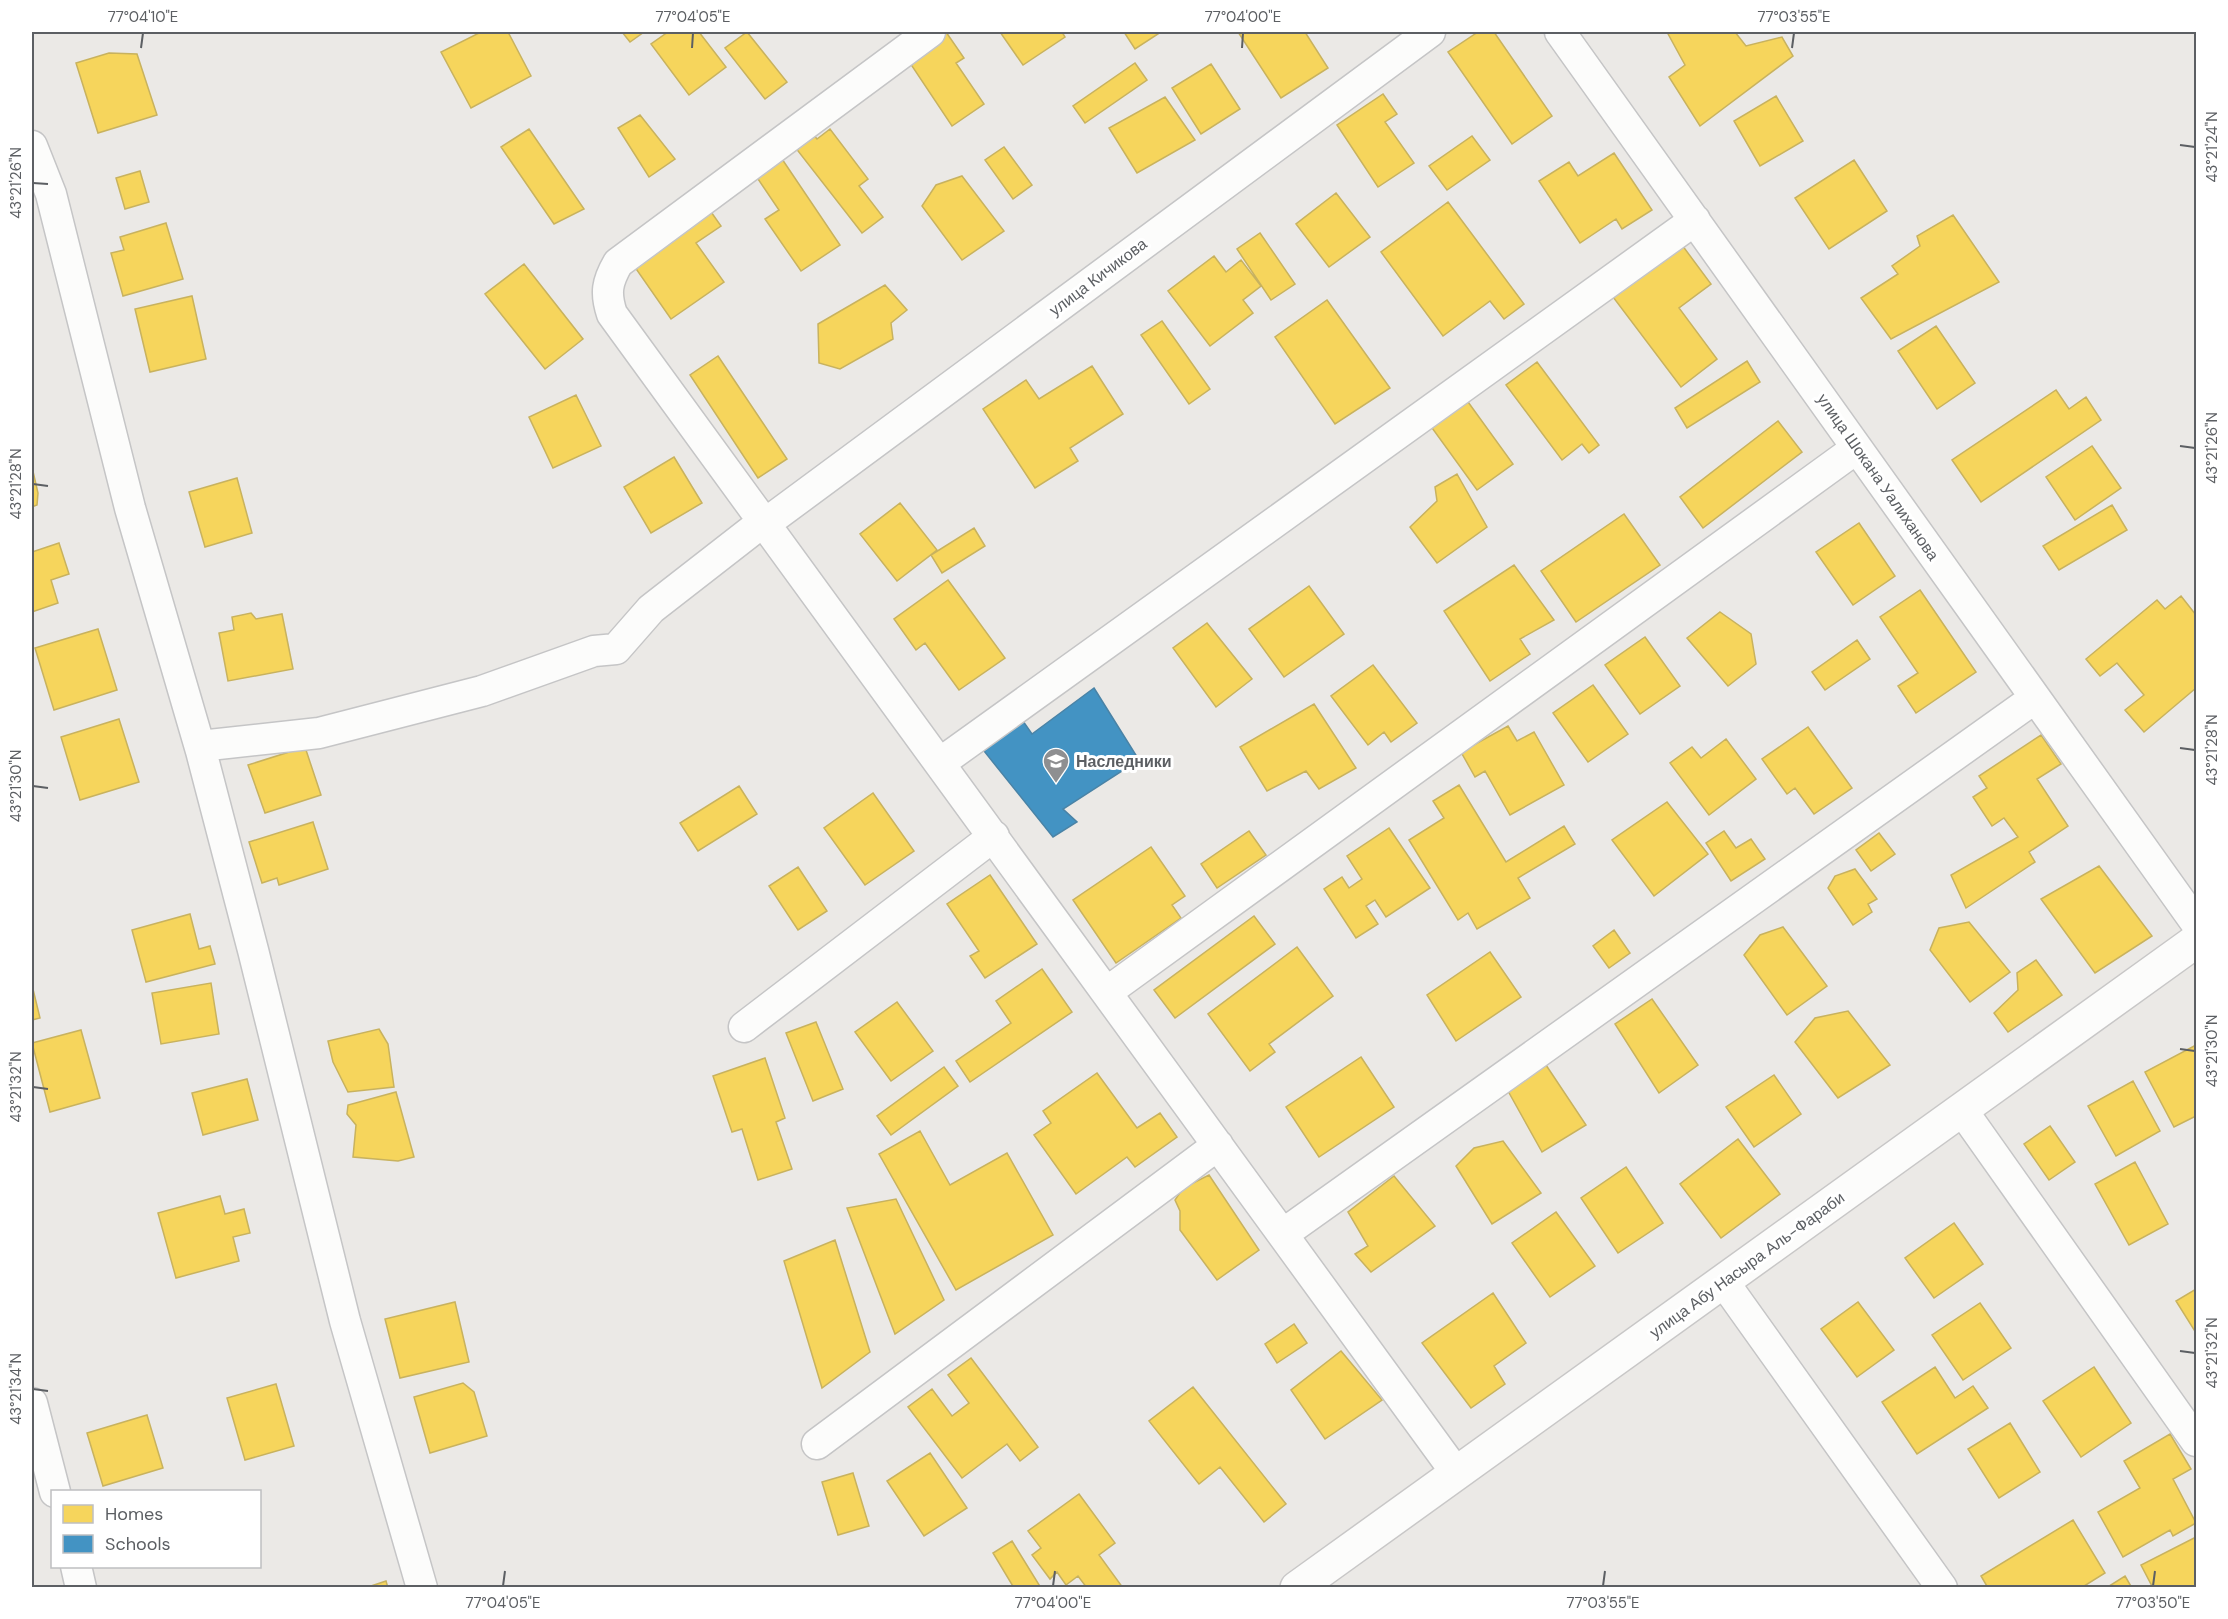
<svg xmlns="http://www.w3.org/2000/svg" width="2228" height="1619" font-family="'DM Sans',sans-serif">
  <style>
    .homes { fill: #f6d55c; stroke: #c8b25e; stroke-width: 1.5 }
    .schools { fill: #4393c3; stroke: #4a83a6; stroke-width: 1.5 }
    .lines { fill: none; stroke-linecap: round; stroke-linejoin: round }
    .street-casing { stroke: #c5c5c6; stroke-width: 33 }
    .secondary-casing { stroke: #c8c7c7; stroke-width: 36 }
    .street { stroke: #fcfcfb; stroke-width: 30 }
    .secondary { stroke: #fcfcfb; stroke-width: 33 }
    .ticks { fill: none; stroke: #5c5f63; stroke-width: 2 }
    .labels { text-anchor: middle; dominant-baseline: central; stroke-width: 6; stroke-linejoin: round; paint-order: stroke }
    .street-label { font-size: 16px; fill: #5c5f63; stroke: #fff }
    .poi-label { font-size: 16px; font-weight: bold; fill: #5c5f63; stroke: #fff; text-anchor: start }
    .neatline { fill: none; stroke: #5c5f63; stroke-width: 2 }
    .ticks-label { font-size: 15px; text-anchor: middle; fill: #5c5f63 }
  </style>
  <rect width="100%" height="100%" fill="#ebe9e6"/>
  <path class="homes" d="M481,32H508L531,76L471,108L441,52Z
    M622,32H644L630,42Z
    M668,32H699L726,67L689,95L651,44Z
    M747,32L787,82L765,99L725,48Z
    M946,32L964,58L956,63L984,104L952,126L906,57Z
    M1000,32H1062L1065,37L1023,65Z
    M1124,32H1161L1135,49Z
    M1238,32H1305L1328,68L1281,98Z
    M1478,32H1494L1552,116L1512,144L1448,52Z
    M1667,32H1735L1746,46L1782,37L1793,56L1700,126L1669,77L1685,65Z
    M109,53L137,54L157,115L98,133L76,63Z
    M1135,63L1147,80L1085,123L1073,106Z
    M1211,64L1240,109L1201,134L1172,88Z
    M1383,94L1397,114L1385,122L1414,163L1378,187L1337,125Z
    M1776,96L1803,141L1760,166L1734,121Z
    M1165,97L1195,140L1137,173L1109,128Z
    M640,115L675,159L649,177L618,128Z
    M529,129L584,209L554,224L501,147Z
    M809,129L817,139L830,129L868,179L859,186L883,217L862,233L791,142Z
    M1472,136L1490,160L1447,190L1429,166Z
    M1004,147L1032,185L1013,199L985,160Z
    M1614,153L1652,210L1622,229L1616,219L1580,243L1539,181L1569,162L1578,176Z
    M780,156L840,245L801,271L765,219L779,210L754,173Z
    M1854,160L1887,211L1829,249L1795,198Z
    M140,171L149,202L125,209L116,178Z
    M962,176L1004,231L962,260L922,206L936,185Z
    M1336,193L1370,237L1329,267L1296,224Z
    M1448,202L1524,304L1504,319L1490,301L1443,336L1381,252Z
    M709,209L721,226L696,243L724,282L671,319L632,263Z
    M1953,215L1999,282L1891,339L1861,298L1898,274L1892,266L1920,246L1917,236Z
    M166,223L183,279L123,296L111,253L124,250L120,237Z
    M1260,233L1295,284L1271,300L1237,249Z
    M1682,245L1711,284L1679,308L1717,359L1681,387L1613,297Z
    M1214,256L1226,272L1241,260L1261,286L1243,300L1253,313L1210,346L1168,291Z
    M524,264L583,339L545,369L485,294Z
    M885,285L907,310L891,323L893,339L840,369L819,363L818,324Z
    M192,296L206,359L150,372L135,309Z
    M1327,300L1390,388L1335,424L1275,337Z
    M1162,321L1210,389L1189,404L1141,335Z
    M1936,326L1975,383L1937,409L1898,351Z
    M718,356L787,459L758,478L690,375Z
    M1747,361L1760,382L1687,428L1675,408Z
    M1537,362L1599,445L1589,453L1582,444L1562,460L1506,385Z
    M1092,366L1123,414L1070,448L1078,461L1035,488L983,409L1026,380L1039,399Z
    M2056,390L2069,409L2086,397L2101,420L1981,502L1952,460Z
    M576,395L601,446L553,468L529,417Z
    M1463,395L1513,464L1477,490L1427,421Z
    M1778,421L1802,452L1703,528L1680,497Z
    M2092,446L2121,488L2075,520L2046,477Z
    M674,457L702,503L651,533L624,487Z
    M32,467L38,493L37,505L32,507Z
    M1457,474L1487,527L1437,563L1410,527L1437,501L1435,487Z
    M237,478L252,533L205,547L189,492Z
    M900,503L937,550L897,581L860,534Z
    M2112,505L2127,530L2059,570L2043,546Z
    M1624,514L1660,565L1576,622L1541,571Z
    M1859,523L1895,576L1853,605L1816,552Z
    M974,528L985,546L942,573L931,555Z
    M59,543L69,574L51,580L58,603L32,612V552Z
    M1514,565L1554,620L1520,639L1530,654L1490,681L1444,611Z
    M948,580L1005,658L959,690L925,643L916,650L894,619Z
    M1309,586L1344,634L1284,677L1249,629Z
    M1920,590L1976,672L1916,713L1898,686L1918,673L1880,617Z
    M2181,596L2196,615V688L2144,732L2125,710L2144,695L2117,663L2100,676L2086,659L2157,600L2165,609Z
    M1720,612L1751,634L1756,664L1728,686L1687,638Z
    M251,613L256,619L282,614L293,669L228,681L219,633L234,630L232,617Z
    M1207,623L1252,679L1216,707L1173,648Z
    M98,629L117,690L54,710L35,648Z
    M1645,637L1680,686L1640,714L1605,665Z
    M1857,640L1870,659L1825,690L1812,672Z
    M1373,665L1417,723L1391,742L1384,732L1368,745L1331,696Z
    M1593,685L1628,734L1588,762L1553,713Z
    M1314,704L1356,768L1319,789L1306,771L1267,791L1240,747Z
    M119,719L139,782L80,800L61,737Z
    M1508,726L1517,741L1534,732L1564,785L1510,815L1485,771L1475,777L1461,752Z
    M1808,727L1852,788L1814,814L1795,788L1787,794L1762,759Z
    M2041,735L2061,764L2037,779L2068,826L2029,852L2035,862L1966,908L1951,875L2018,837L2004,818L1992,826L1973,797L1987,788L1979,776Z
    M1726,739L1756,779L1709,815L1670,763L1692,747L1701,758Z
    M305,747L321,795L265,813L248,765Z
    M1459,785L1506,862L1564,826L1575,844L1518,878L1530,898L1477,929L1468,913L1458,920L1409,840L1444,818L1433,801Z
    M739,786L757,814L698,851L680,823Z
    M873,793L914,851L865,885L824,828Z
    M1667,802L1708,854L1654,896L1612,840Z
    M313,822L328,869L279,885L277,878L262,883L249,842Z
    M1389,828L1430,888L1386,917L1375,900L1366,906L1378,924L1356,938L1324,889L1342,877L1349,888L1362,879L1347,856Z
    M1249,831L1266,855L1217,888L1201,864Z
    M1724,831L1736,848L1751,839L1765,859L1731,881L1706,843Z
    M1879,833L1895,854L1871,871L1856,850Z
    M1151,847L1185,896L1172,905L1181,918L1116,963L1073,900Z
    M2099,866L2152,936L2095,973L2041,899Z
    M798,867L827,911L798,930L769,886Z
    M1855,869L1877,899L1868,904L1872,912L1853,925L1828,888L1835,876Z
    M990,875L1037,944L985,978L970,956L979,951L947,904Z
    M190,914L199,949L210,946L215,964L146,982L132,930Z
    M1254,916L1275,944L1175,1018L1154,990Z
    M1969,922L2010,972L1970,1002L1930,950L1939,928Z
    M1783,927L1827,986L1787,1015L1744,955L1760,935Z
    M1614,930L1630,953L1609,968L1593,946Z
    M1297,947L1333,996L1269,1044L1275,1052L1250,1071L1208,1014Z
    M1490,952L1521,997L1456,1041L1427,995Z
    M2036,960L2062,995L2008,1032L1994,1013L2018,990L2017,973Z
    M1042,969L1072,1012L970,1082L956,1061L1011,1023L996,1001Z
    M211,983L219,1034L161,1044L152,993Z
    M32,985L40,1018L32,1020Z
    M1652,999L1698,1065L1659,1093L1615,1024Z
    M897,1002L933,1051L891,1081L855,1032Z
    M1848,1011L1890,1065L1838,1098L1795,1042L1815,1018Z
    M816,1022L843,1089L813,1101L786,1033Z
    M379,1029L388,1044L394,1087L348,1092L333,1062L328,1041Z
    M81,1030L100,1098L50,1112L32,1043Z
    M2196,1045V1116L2174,1127L2145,1072Z
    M1361,1057L1394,1107L1319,1157L1286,1107Z
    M765,1058L785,1118L776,1122L792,1169L758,1180L742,1129L732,1132L713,1076Z
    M1544,1062L1586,1125L1542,1152L1508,1091Z
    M944,1067L958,1086L891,1135L877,1116Z
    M1097,1073L1137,1128L1160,1113L1177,1137L1135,1167L1127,1157L1076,1194L1034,1135L1051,1123L1043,1111Z
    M1774,1075L1801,1114L1754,1147L1726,1107Z
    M247,1079L258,1120L203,1135L192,1093Z
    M2133,1081L2160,1131L2116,1156L2088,1106Z
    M396,1092L414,1157L398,1161L353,1157L356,1125L347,1114L348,1105Z
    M2050,1126L2075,1162L2049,1180L2024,1144Z
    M920,1131L950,1185L1007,1153L1053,1235L956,1290L879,1154Z
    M1738,1139L1780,1194L1721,1238L1680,1184Z
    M1503,1141L1541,1193L1492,1224L1456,1166L1474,1148Z
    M2135,1162L2168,1224L2129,1245L2095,1184Z
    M1626,1167L1663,1223L1618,1253L1581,1198Z
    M1209,1175L1259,1250L1217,1280L1180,1230V1211L1175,1200L1183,1188Z
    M1394,1176L1435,1226L1371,1272L1355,1254L1368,1246L1348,1212Z
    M220,1196L225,1214L244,1209L250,1233L233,1237L239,1261L176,1278L158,1213Z
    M896,1199L944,1300L895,1334L847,1208Z
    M1556,1212L1595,1266L1550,1297L1512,1243Z
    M1954,1223L1983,1264L1934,1298L1905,1258Z
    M835,1240L870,1352L822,1388L784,1261Z
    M2196,1289V1333L2176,1301Z
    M1493,1293L1526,1343L1494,1366L1505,1384L1471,1408L1422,1343Z
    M455,1302L469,1362L400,1378L385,1319Z
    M1858,1302L1894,1350L1857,1377L1821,1329Z
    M1980,1303L2011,1348L1963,1380L1932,1335Z
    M1294,1324L1307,1343L1277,1363L1265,1344Z
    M1341,1351L1382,1400L1325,1439L1291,1390Z
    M971,1358L1038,1447L1020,1461L1007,1444L962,1478L908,1407L932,1389L952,1416L969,1403L948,1375Z
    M1935,1367L1955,1398L1973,1386L1988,1408L1917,1454L1882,1402Z
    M2094,1367L2131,1423L2081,1457L2043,1401Z
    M463,1383L474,1392L487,1436L430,1453L414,1397Z
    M276,1384L294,1446L245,1460L227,1398Z
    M1193,1387L1286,1504L1264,1522L1220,1467L1199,1484L1149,1421Z
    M147,1415L163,1468L103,1486L87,1433Z
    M2010,1423L2040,1472L1999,1498L1968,1449Z
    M2170,1434L2191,1469L2173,1479L2196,1523L2173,1536L2170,1530L2123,1557L2098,1512L2140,1488L2124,1461Z
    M930,1453L967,1508L924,1536L887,1481Z
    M853,1473L869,1526L838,1535L822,1482Z
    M1079,1494L1115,1543L1099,1555L1123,1588H1087L1078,1576L1066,1585L1057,1572L1050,1579L1032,1555L1041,1548L1028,1531Z
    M2073,1520L2105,1573L2081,1588H1988L1981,1576Z
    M2196,1537V1588H2153L2141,1565Z
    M1012,1541L1041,1588H1014L993,1553Z
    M2125,1576L2132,1588H2106Z
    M386,1581L388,1588H365Z"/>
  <path class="schools" d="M1094,688L1139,760L1063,809L1077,822L1053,837L984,751L1023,721L1032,734Z"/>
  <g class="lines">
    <g class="street-casing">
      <path id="street" d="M930,32L618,263C607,282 605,293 612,314L1457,1474
        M1560,32L2196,923
        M32,146L51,194L130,508L201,751L253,950L345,1321L422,1588
        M766,523L1430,32
        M200,746L319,733L482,691L594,651L616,649L651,609L764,521
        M940,763L1695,220
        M1107,992L1857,448
        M744,1027L994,836
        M1962,1110L2196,1441
        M1283,1234L2035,698
        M1723,1281L1942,1588
        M32,1403L55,1492
        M817,1444L1218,1145
        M76,1566L81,1588"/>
    </g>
    <g class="secondary-casing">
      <path id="secondary" d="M1297,1588L2196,941"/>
    </g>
    <use href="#street" class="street"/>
    <use href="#secondary" class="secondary"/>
  </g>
  <path class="ticks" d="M141,48L143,33M692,48L693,33M1242,48L1243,33M1792,48L1794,33M2180,145L2195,147M33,183L48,184M2180,446L2195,448M33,484L48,486M2180,748L2195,750M33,786L48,788M2180,1049L2195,1051M33,1087L48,1089M2180,1351L2195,1353M33,1389L48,1391M503,1586L505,1571M1053,1586L1055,1571M1603,1586L1605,1571M2153,1586L2155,1571"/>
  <defs>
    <g id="school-pin" transform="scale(1.35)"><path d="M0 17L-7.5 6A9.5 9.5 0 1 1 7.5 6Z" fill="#8e8f91" stroke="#fff"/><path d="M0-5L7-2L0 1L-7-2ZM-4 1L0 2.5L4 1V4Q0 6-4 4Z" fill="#fff"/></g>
  </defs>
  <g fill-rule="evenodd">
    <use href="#school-pin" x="1056" y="761"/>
  </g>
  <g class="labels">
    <g class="street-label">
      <text transform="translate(1098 277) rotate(-37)">улица Кичикова</text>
      <text transform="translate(1878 477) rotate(55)">улица Шокана Уалиханова</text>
      <text transform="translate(1747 1265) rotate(-36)">улица Абу Насыра Аль-Фараби</text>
    </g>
    <g class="poi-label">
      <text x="1076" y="761">Наследники</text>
    </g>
  </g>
  <rect width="2228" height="1619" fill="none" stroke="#ffffff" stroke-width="66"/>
  <rect x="51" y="1490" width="210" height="78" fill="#ffffff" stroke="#bebfc1" stroke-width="1.5"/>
  <rect x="63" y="1505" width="30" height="18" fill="#f6d55c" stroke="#bebfc1" stroke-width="1.5"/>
  <text x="105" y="1520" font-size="18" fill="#5c5f63">Homes</text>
  <rect x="63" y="1535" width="30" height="18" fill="#4393c3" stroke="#bebfc1" stroke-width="1.5"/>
  <text x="105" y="1550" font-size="18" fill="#5c5f63">Schools</text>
  <rect x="33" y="33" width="2162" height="1553" class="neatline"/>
  <g class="ticks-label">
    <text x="143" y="22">77°04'10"E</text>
    <text x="693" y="22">77°04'05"E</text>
    <text x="1243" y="22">77°04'00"E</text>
    <text x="1794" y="22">77°03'55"E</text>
    <text transform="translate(2212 147) rotate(-90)" y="5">43°21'24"N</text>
    <text transform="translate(16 183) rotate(-90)" y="5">43°21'26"N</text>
    <text transform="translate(2212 448) rotate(-90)" y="5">43°21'26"N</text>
    <text transform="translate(16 484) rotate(-90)" y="5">43°21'28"N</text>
    <text transform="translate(2212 750) rotate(-90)" y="5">43°21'28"N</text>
    <text transform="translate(16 786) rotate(-90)" y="5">43°21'30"N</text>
    <text transform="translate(2212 1051) rotate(-90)" y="5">43°21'30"N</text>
    <text transform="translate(16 1087) rotate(-90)" y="5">43°21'32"N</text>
    <text transform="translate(2212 1353) rotate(-90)" y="5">43°21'32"N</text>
    <text transform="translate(16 1389) rotate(-90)" y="5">43°21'34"N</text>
    <text x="503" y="1608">77°04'05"E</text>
    <text x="1053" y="1608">77°04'00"E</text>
    <text x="1603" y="1608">77°03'55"E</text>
    <text x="2153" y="1608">77°03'50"E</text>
  </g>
</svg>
